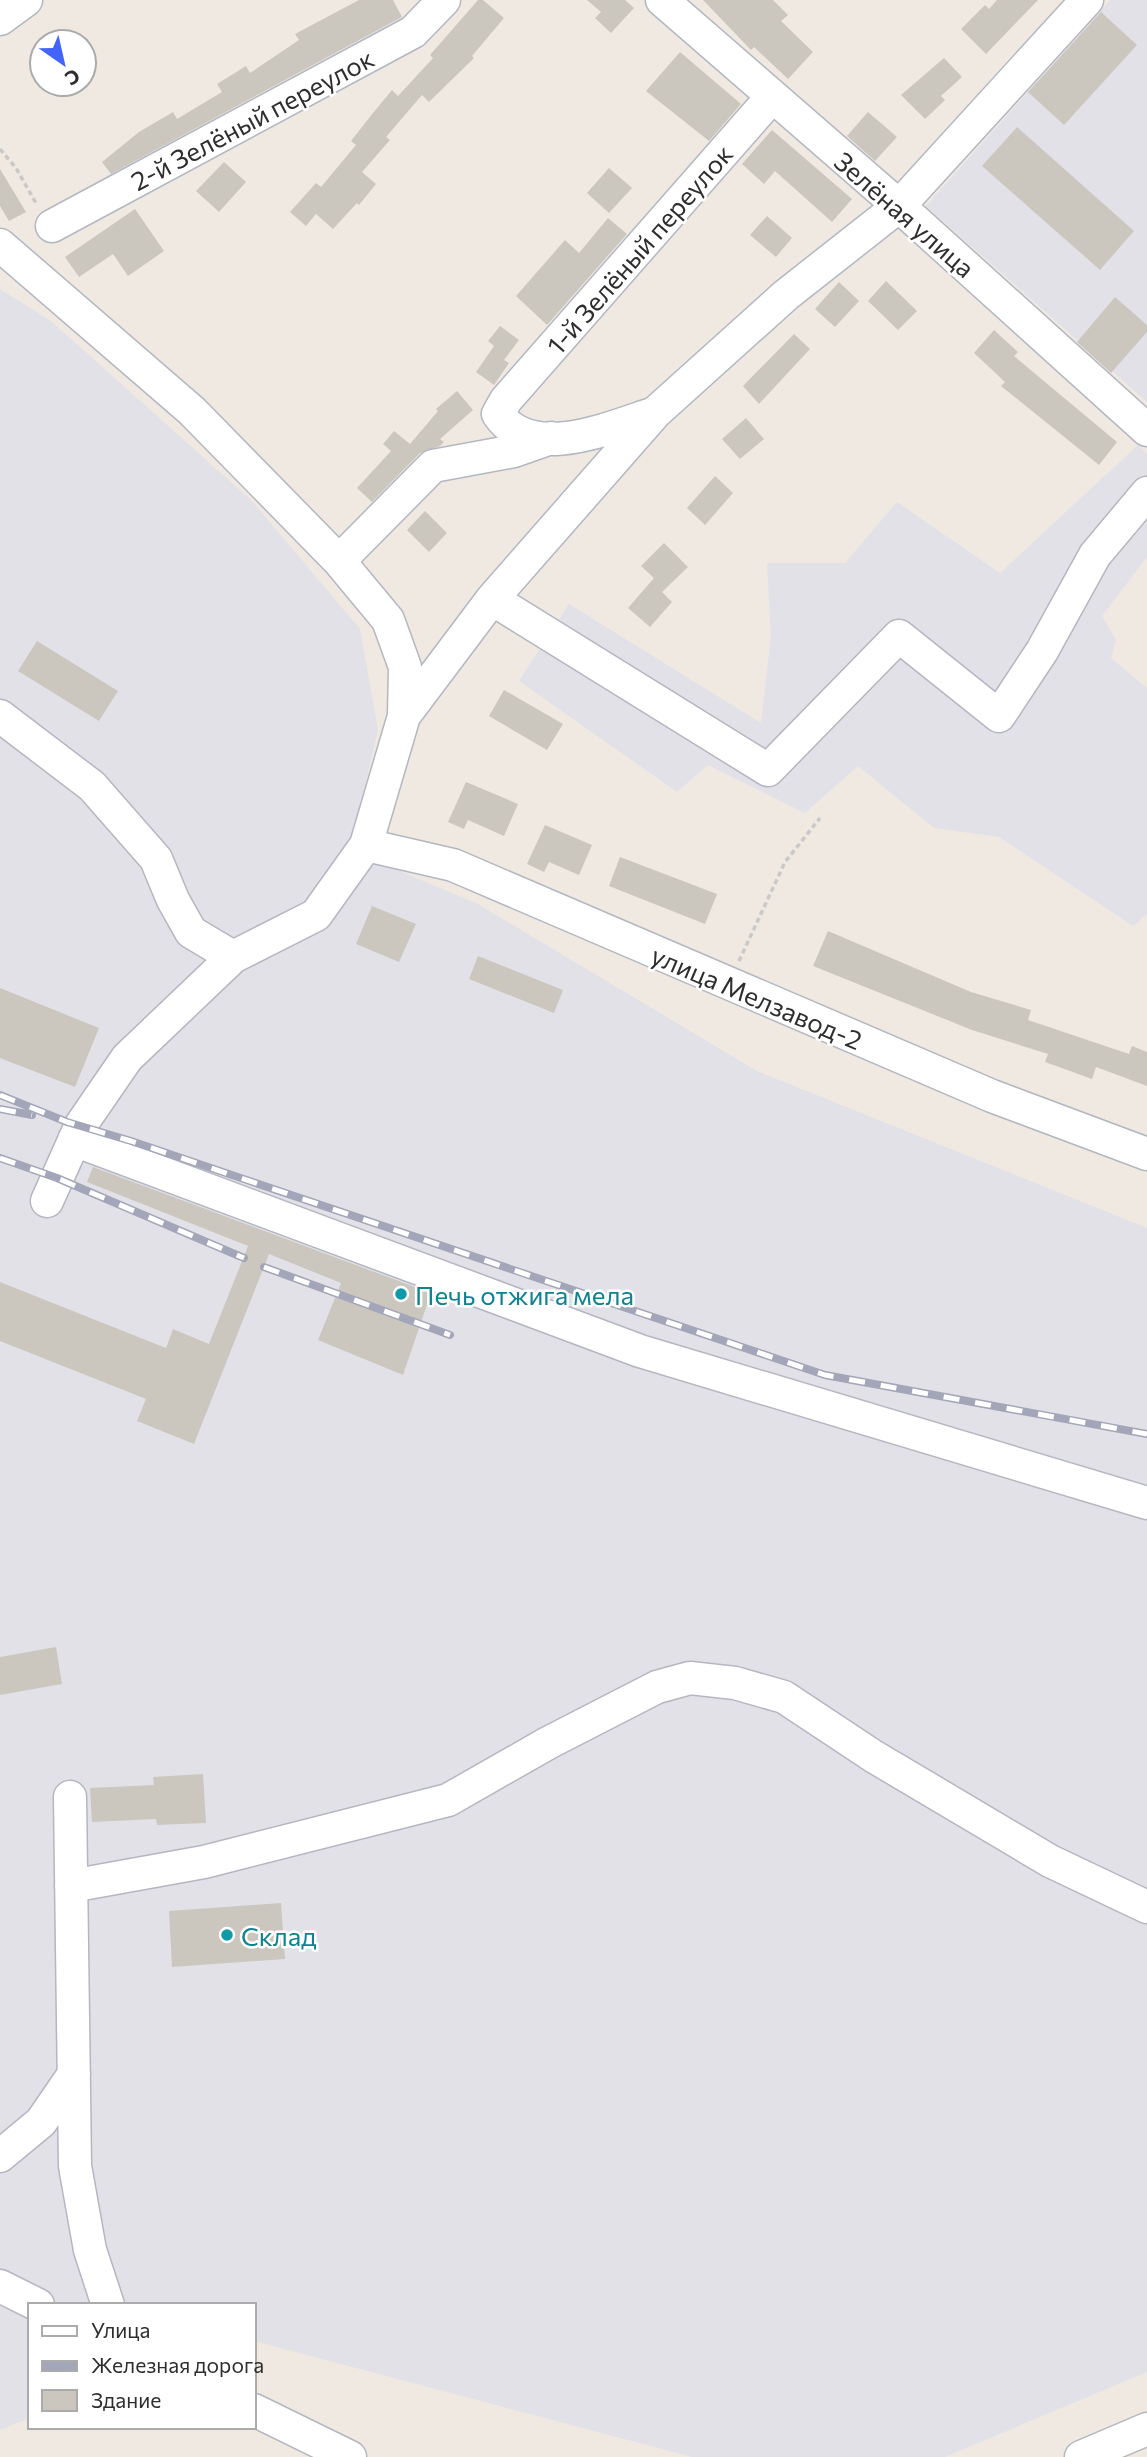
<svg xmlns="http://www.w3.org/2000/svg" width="1147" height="2457" font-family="Commissioner,sans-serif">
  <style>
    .industrial { fill: #e3e1e8 }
    .building { fill: #cbc7bf }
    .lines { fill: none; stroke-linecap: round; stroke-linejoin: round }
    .minor-casing { stroke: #b4b7c1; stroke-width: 35 }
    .path { stroke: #c9c9c9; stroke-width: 3.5; stroke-dasharray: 5 3.5; stroke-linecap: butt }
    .minor { stroke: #fff; stroke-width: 32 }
    .rail-casing { stroke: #a3a6b8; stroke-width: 8 }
    .rail { stroke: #fff; stroke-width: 5; stroke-dasharray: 16; stroke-linecap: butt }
    .culture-dot { fill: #0f9aa8; stroke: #fff; stroke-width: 2.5 }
    .labels { text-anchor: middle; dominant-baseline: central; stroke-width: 5; stroke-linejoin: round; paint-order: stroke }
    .street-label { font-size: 26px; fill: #2e2e2e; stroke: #fff }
    .culture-label { font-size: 26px; fill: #0d838f; stroke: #fff; text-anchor: start }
  </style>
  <rect width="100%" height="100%" fill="#efe9e1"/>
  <path class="industrial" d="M1110,0H1147V402L926,206Z
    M0,289L51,321L251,500L360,629L378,730L350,850L478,904L757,1071L1147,1228V2372L945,2457H692L254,2341V2305H30V2418L0,2430Z
    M1138,445L1147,454V557L1102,616L1116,640L1111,658L1147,688V914L1133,926L999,837L934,828L858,766L805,813L708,765L677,792L519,681L569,604L761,723L771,637L767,563H845L897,502L1000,573Z"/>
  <path class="building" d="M359,0H393L402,17L111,174L102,162L139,132L173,112L177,119L222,92L217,84L246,66L250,73L299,40L295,34Z
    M478,0H483L504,18L472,56L474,58L429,102L422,95L386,137L390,140L362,172L376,184L359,205L357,203L333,229L316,214L306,226L290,212L316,183L321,187L356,145L351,141L373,113L392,90L398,96L433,58L430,55Z
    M587,0H625L634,8L611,33L595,18L601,12Z
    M703,0H773L788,15L781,21L813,52L788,79L754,47L751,50Z
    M997,0H1038L986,54L961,29L985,5L989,9Z
    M1101,12L1137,45L1064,125L1028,92Z
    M680,52L741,104L709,141L646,91Z
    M944,58L962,77L941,96L945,100L925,119L901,95Z
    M868,112L897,137L875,161L847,136Z
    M1017,127L1134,231L1100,270L982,166Z
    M772,130L852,199L832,222L775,171L764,184L742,164Z
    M224,162L246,182L219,212L196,191Z
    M609,168L632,188L609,213L587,193Z
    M0,169L26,212L9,221L0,206Z
    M135,209L164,251L128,276L113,254L79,277L65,257Z
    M767,216L792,238L776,257L750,235Z
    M608,218L627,234L547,325L516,296L565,240L579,253Z
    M886,281L917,311L898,330L868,301Z
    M839,282L859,301L835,327L815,309Z
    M1115,297L1147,325V332L1111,373L1077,342Z
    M500,326L519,340L504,360L509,363L494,385L476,372L494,346L488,341Z
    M994,330L1018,352L1014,356L1117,442L1099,465L1001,386L1005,382L974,353Z
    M794,334L810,349L759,404L743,386Z
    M457,391L473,410L440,439L444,442L440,446L420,453L372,502L357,488L391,451L383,444L394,431L410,444L438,411L436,409Z
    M746,418L764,439L740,459L722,439Z
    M715,476L733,493L705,525L687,508Z
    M425,511L447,533L429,552L407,530Z
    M664,543L688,567L662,592L672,602L650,627L628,608L654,578L641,566Z
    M37,641L118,691L99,721L18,671Z
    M504,690L563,724L547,750L489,716Z
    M466,782L518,804L504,836L468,820L464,829L448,822Z
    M545,825L592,845L579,875L549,862L544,872L527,864Z
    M620,857L717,894L705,924L609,886Z
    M372,906L416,924L399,962L356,944Z
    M828,931L971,992L1031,1010L1028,1020L1129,1054L1132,1046L1147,1052V1086L1096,1067L1092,1079L1045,1062L1048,1054L972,1030L813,966Z
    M478,956L563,990L554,1013L469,979Z
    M0,988L99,1028L75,1087L0,1058Z
    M93,1167L431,1293L403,1375L318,1340L341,1283L269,1254L194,1444L137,1421L146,1399L0,1341V1282L166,1348L173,1329L209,1344L248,1246L87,1182Z
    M56,1647L62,1684L0,1695V1657Z
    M203,1774L206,1823L157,1825L156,1819L92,1822L90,1788L154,1785L153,1777Z
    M281,1903L285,1959L172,1967L169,1911Z"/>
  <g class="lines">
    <g class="minor-casing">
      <path id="minor" d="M662,0L899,206L1147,430
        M0,19L26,0
        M52,226L413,32L444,0
        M0,245L192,411L339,561L388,620L405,667L404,716L366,845L316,915L233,957L127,1058L81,1125L47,1201
        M655,413C611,427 531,463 498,414L506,400L771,98
        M339,561L433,466L514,451L551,438
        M492,599L768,770L899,636L999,716L1042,651L1095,555L1147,493
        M0,716L92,786L156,859L173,900L191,932L233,957
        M404,716L492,599L656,412L786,295L899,206L1087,0
        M366,845L453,865L992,1096L1147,1154
        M74,1140L640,1351L1147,1503
        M70,1797L75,2166L90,2250L108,2305
        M71,1886L204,1862L448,1800L548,1743L657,1687L690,1678L735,1683L784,1697L873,1756L1050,1861L1147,1907
        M0,2156L41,2122L74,2074
        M0,2286L38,2305
        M254,2410L350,2457
        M1081,2457L1147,2429"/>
    </g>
    <path class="path" d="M0,149L16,168L37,205
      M739,961L785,862L820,818"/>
    <use href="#minor" class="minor"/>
    <g class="rail-casing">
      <path id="rail" d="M0,1095L67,1122L131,1141L825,1375L1147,1434
        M0,1109L32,1115
        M0,1158L57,1178L244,1258
        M264,1267L450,1335"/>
    </g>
    <use href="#rail" class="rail"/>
  </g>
  <g class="culture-dot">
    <circle cx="401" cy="1294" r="7"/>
    <circle cx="227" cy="1935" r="7"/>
  </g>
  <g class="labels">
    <g class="street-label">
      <text transform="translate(252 119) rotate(-28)">2-й Зелёный переулок</text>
      <text transform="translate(905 214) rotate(41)">Зелёная улица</text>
      <text transform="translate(639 249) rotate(-49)">1-й Зелёный переулок</text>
      <text transform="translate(757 997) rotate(23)">улица Мелзавод-2</text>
    </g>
    <g class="culture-label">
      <text x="415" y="1294">Печь отжига мела</text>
      <text x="241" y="1935">Склад</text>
    </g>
  </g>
  <rect x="28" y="2303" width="228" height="126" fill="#ffffff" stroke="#ababab" stroke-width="2"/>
  <rect x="42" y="2326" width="35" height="10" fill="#ffffff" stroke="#ababab" stroke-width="2"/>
  <text x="91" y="2338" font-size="21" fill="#2e2e2e">Улица</text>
  <rect x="42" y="2361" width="35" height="10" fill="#a3a6b8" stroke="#ababab" stroke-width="2"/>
  <text x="91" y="2373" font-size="21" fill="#2e2e2e">Железная дорога</text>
  <rect x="42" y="2390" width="35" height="21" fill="#cbc7bf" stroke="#ababab" stroke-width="2"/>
  <text x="91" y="2408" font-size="21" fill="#2e2e2e">Здание</text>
  <g transform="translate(63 63) rotate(146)"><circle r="33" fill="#ffffff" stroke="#ababab" stroke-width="2"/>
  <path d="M0-5L12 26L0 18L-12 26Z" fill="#4264fb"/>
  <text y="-10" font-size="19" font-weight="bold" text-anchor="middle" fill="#2e2e2e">С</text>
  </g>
</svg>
